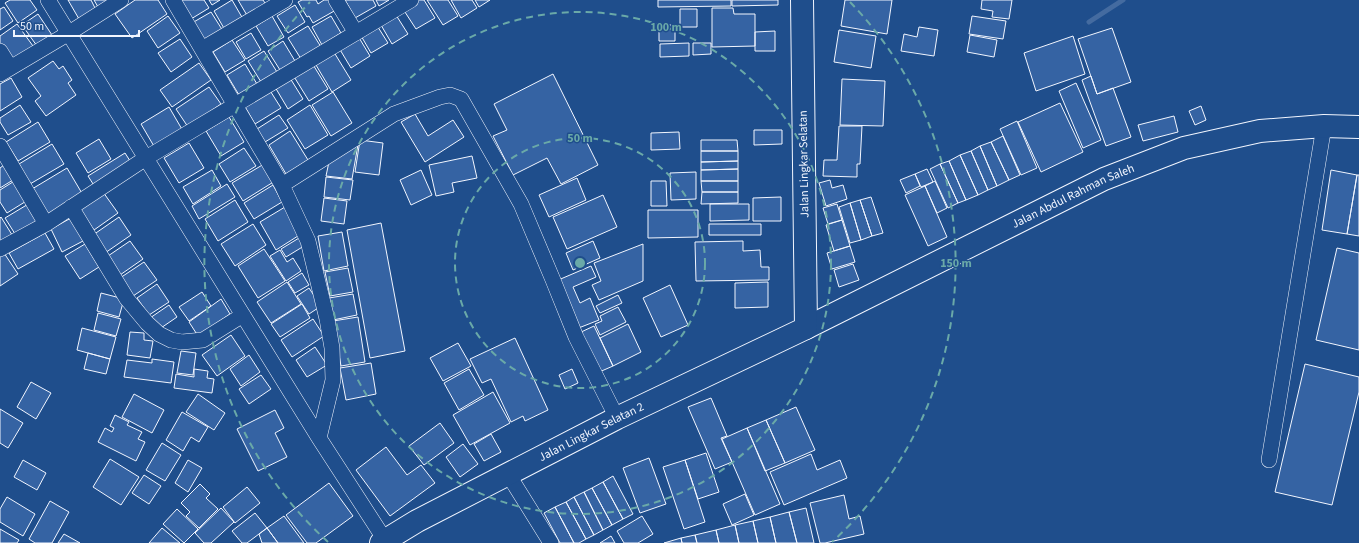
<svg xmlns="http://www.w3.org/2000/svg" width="1359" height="543" font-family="'Source Sans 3',sans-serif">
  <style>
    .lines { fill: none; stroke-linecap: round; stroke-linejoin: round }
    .stream { stroke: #446ba0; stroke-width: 5 }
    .building { fill: #3563a3; stroke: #f2f6ff }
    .minor-casing { stroke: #f2f6ff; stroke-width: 16 }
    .primary-casing { stroke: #f2f6ff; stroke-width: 24 }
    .trunk-casing { stroke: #f2f6ff; stroke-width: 24 }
    .minor { stroke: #1f4e8c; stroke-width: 15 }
    .primary { stroke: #1f4e8c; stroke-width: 22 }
    .trunk { stroke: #1f4e8c; stroke-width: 22 }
    .ring { fill: none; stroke: #6aa9a8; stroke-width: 2; stroke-dasharray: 7 5 }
    .labels { text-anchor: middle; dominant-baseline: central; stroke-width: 3; stroke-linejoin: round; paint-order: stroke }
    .street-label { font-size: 12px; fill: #f2f6ff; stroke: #1f4e8c }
    .centre { fill: #6aa9a8; stroke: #1f4e8c; stroke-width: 2 }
    .ring-label { font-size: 12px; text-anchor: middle; font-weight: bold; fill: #6aa9a8; stroke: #1f4e8c; stroke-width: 3; stroke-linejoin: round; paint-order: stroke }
  </style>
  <rect width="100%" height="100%" fill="#1f4e8c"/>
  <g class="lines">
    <path class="stream" d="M1089,22L1123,0"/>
  </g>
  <path class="building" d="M10,0H30L37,10L18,23L5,3Z
    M68,0H91L95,8L79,19Z
    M94,0H110L98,7Z
    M135,0H158L167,14L132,38L115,14Z
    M179,0H204L209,8L191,19Z
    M209,0H220L212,5Z
    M232,0L243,19L225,30L214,11Z
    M238,0H263L267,6L248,17Z
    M302,0H316L318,4L324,0H330L336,10L313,23L309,16L307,17L298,2Z
    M345,0H373L376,6L355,18Z
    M376,0H389L379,6Z
    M418,0H424L435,18L416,29L403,9Z
    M427,0H448L458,16L443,25Z
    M451,0H472L477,8L461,18Z
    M475,0H490L479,7Z
    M658,0H731V6L658,7Z
    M732,0H778V5L732,6Z
    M845,0H892L887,34L841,26Z
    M982,0H1012L1009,19L992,17L993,11L981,9Z
    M295,5L305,22L288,33L277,16Z
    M4,7L13,21L0,30V9Z
    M712,8H733L734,14H755V46L712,47Z
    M680,9H697V27H680Z
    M211,12L223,31L204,42L192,23Z
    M38,14L52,35L37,46L22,25Z
    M396,15L408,34L392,44L381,25Z
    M168,16L180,33L158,48L147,31Z
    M272,16L284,37L268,46L256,26Z
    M331,16L341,33L322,45L312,27Z
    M972,16L1006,21L1003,39L969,34Z
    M17,24L33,46L12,60L0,43V36Z
    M376,24L388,43L371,53L360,34Z
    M659,25H675V41H659Z
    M308,26L321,47L301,59L288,38Z
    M919,27L938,30L934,56L901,51L904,34L917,37Z
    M1112,28L1131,82L1097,94L1078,39Z
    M839,30L876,36L871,68L834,62Z
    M775,31V51H755V32Z
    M251,33L261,50L246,59L236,42Z
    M970,35L997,40L994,57L967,52Z
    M358,36L370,56L351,68L339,48Z
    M1073,36L1085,74L1036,91L1024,53Z
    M180,39L192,57L171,72L158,53Z
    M232,40L245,60L225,72L213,52Z
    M283,41L295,61L280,70L268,51Z
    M689,43V56L660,57V44Z
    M693,43H711V54L693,55Z
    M332,49L351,80L332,92L313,60Z
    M264,51L277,72L261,82L248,61Z
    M53,61L59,69L63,66L72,80L68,83L76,95L46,116L35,101L41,96L28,78Z
    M199,63L211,80L172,107L160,90Z
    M312,63L328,89L309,101L293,75Z
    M245,64L257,84L239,95L227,75Z
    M553,74L598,165L561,184L547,158L513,175L493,136L507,130L494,104Z
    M1091,76L1097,94L1113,88L1131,137L1106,146L1082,80Z
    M11,78L22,97L0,111V84Z
    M290,78L303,99L288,109L275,87Z
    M842,79L885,81L883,126L840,125Z
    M1076,83L1101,140L1083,148L1059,91Z
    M209,87L221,104L188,127L176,109Z
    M269,89L281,108L255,124L244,105Z
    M333,92L352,123L331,136L312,105Z
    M1060,103L1083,152L1041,172L1018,122Z
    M20,105L31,122L8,135L0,122V118Z
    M310,105L328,135L305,149L287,120Z
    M1201,106L1206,120L1195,125L1189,111Z
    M169,107L183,131L155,148L141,124Z
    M415,114L428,136L453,120L464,137L425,162L401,122Z
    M279,115L288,128L265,142L257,129Z
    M1174,116L1178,132L1143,141L1138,125Z
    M229,117L244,142L221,156L206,131Z
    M1017,121L1037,168L1021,175L1000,129Z
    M38,122L50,142L18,161L6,142Z
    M839,126H862L860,164H857V177L823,176L824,160H837Z
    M754,130H782V144L754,145Z
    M290,131L308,160L286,174L269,145Z
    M679,132L680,149L651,150V133Z
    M1003,136L1020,175L1009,180L991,142Z
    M99,139L111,159L88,173L76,153Z
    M359,139L352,179L326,176L330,157Z
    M360,140L383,143L379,175L355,172Z
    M701,140H737L738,151H701Z
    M991,142L1009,180L997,186L980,146Z
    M189,143L204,168L179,183L164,158Z
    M52,144L64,164L30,184L19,164Z
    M980,146L997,186L988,190L971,151Z
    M244,148L256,166L230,182L219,164Z
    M701,151H738V161L701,162Z
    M971,151L988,190L978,195L960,155Z
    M125,153L132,164L95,187L88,176Z
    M960,155L978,195L966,200L949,161Z
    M472,156L477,178L452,183L454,192L436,196L429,165Z
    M738,161V169L701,170V162Z
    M949,161L966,200L958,203L940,164Z
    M264,164L275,181L243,201L232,183Z
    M940,164L958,203L948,208L930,169Z
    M4,165L13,180L0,188V168Z
    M67,168L83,195L49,216L32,189Z
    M738,169V181H701V170Z
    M927,169L933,182L921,187L915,174Z
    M212,170L221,186L193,204L183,187Z
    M421,170L432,195L411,205L400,180Z
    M1331,170L1357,175L1347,234L1322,230Z
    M696,172V199L671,200L670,173Z
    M915,174L920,186L906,193L900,180Z
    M1357,175H1359V236L1347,234Z
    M326,177L353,180L350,200L324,197Z
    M577,178L586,200L549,217L539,195Z
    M16,180L28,200L7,213L0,202V190Z
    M830,180L832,188L843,185L847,199L826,206L819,183Z
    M651,181H666L667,206H651Z
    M701,181H738V192H702Z
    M935,181L947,208L937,213L925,186Z
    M227,184L235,197L199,219L192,206Z
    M273,185L282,202L254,219L244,203Z
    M925,186L947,237L928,246L905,195Z
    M103,192L118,213L94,230L79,209Z
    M702,192H738V203L701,204Z
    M603,195L617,227L567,249L553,217Z
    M781,197V221H753V198Z
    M871,197L883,233L872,236L860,200Z
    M324,198L347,201L344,224L321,221Z
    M235,200L248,222L218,241L205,219Z
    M860,200L872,236L861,240L850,203Z
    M30,203L41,222L17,237L5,218Z
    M850,203L861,240L850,243L839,207Z
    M710,204H749V220L710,221Z
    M837,204L842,220L828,224L823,208Z
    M285,207L301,234L276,250L260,222Z
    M648,210H698V237L648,238Z
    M1,217L14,238L0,246V218Z
    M119,217L131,235L105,253L93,235Z
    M71,218L83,241L62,252L51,229Z
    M842,220L850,246L834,251L826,225Z
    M381,223L405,351L370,358L347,230Z
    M253,224L266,245L235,266L221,244Z
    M709,224H761V235H709Z
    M342,232L348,266L324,271L318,236Z
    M45,233L54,249L18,269L9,253Z
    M299,238L304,246L286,257L281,249Z
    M130,241L143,259L120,275L108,256Z
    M593,241L600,258L573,270L566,253Z
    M743,241V251L760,250L761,267H769V280L696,281L695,242Z
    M85,244L99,267L80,279L65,256Z
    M643,244V281L599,300L592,285L601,281L594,263Z
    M850,246L855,262L832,269L827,253Z
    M1337,248L1359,253V350L1316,340Z
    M264,249L285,281L258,298L238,266Z
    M2,250L18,274L0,286V251Z
    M280,250L287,262L293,258L301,271L286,281L270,256Z
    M144,262L157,280L133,296L120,278Z
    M853,264L859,280L839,287L834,270Z
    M591,266L596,277L573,287L580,303L590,298L599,320L576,329L556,281Z
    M348,268L353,292L330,296L325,272Z
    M302,273L309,285L295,293L288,282Z
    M287,282L301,304L271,323L257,302Z
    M768,282V307L735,308V283Z
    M157,284L169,302L149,315L137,298Z
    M670,285L688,325L661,337L643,298Z
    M309,288L321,306L309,314L297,296Z
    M202,292L211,306L189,321L179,307Z
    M101,293L124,299L119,317L97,311Z
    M353,294L357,315L333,320L329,298Z
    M618,295L622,303L600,313L596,306Z
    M221,299L230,314L198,336L189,322Z
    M302,304L310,318L280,337L271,324Z
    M169,305L177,317L158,330L150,318Z
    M618,307L626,322L600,335L595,324L602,321L600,316Z
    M98,313L121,319L116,336L94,330Z
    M358,317L365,362L341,366L333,321Z
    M313,319L324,336L292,357L281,340Z
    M628,324L641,352L613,366L600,338Z
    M594,326L613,366L597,373L579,333Z
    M82,328L116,337L110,359L77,350Z
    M130,332L144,333V340L153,341L150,358L127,355Z
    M231,335L245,356L217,376L202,355Z
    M515,338L548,410L525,421L523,416L511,422L491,379L482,383L470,359Z
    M458,343L471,366L443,381L430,358Z
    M315,347L327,365L307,377L296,360Z
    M181,351L196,353L193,375L177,373Z
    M88,353L110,359L106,374L84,369Z
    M249,355L260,372L241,386L230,369Z
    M152,359L174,362L171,383L124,377L127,360L152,363Z
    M371,363L376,394L346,400L340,368Z
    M1305,364L1359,377V392L1332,505L1275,492Z
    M194,369L208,371L207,378L214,379L212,393L174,388L176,374L194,377Z
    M469,369L484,395L459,410L444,383Z
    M572,369L578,383L565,389L559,375Z
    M261,375L271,389L249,404L239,389Z
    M31,382L51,393L36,419L17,407Z
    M493,392L510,423L470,445L453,415Z
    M134,394L164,410L152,433L122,417Z
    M198,394L225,413L214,430L186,412Z
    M711,398L727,436L721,438L732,462L715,469L688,407Z
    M796,407L815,450L785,463L766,420Z
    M0,409L23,423L8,448L0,443Z
    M275,410L284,428L275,433L287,457L258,471L237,429Z
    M182,412L208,427L199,442L191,437L183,451L166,440Z
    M115,415L129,422L127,425L142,432L138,439L145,442L136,461L98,442L105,428L112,432L114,428L110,426Z
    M766,420L785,463L765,471L747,428Z
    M440,423L454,443L424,465L409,446Z
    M747,428L780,504L755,515L722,439Z
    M491,434L501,452L484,461L474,444Z
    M162,443L181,455L165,481L146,470Z
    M463,444L478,464L460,477L446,457Z
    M386,447L407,475L421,465L435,483L390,516L356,470Z
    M706,453L719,492L698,499L685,460Z
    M811,454L817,470L840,460L847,478L784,505L770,472Z
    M649,458L666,504L640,513L623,468Z
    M110,459L139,477L121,505L93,487Z
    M23,460L46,473L37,490L14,477Z
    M188,460L202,468L188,492L175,483Z
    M685,460L705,522L684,529L663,467Z
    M144,475L161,486L149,504L132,493Z
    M613,476L633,514L623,519L603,482Z
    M603,482L623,519L612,525L592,488Z
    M329,483L353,516L316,543H307L286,515Z
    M200,484L210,494L206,498L218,509L199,528L186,516L190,512L181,503Z
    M247,487L260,503L235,523L223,507Z
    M592,488L612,525L603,530L584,492Z
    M584,492L603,530L594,535L574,497Z
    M745,494L754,515L732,525L723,504Z
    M844,495L849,519L860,516L864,534L825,543H820L810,503Z
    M7,497L35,514L23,536L0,522V509Z
    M574,497L594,535L586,539L566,502Z
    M50,501L69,512L52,543H35L29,539Z
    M566,502L586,539L579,543H574L555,507Z
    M555,507L574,543H560L544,513Z
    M221,508L234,522L211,543H204L195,533Z
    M806,508L814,543H797L789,512Z
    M177,509L198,529L184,543L163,524Z
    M789,512L797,543H776L770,517Z
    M255,513L267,528L247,543H242L232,531Z
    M284,516L304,543H278L267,528Z
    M642,516L653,534L638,543H624L617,531Z
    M770,517L776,543H758L753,521Z
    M753,521L758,543H739L735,525Z
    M735,525L739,543H719L716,530Z
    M162,528L180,543H149Z
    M267,528L278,543H262L259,534Z
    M0,529L19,540L17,543H0Z
    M716,530L719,543H697L695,535Z
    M64,534L80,543H58Z
    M695,535L697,543H682L681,538Z
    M611,536L615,543H600Z
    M681,538L682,543H664Z"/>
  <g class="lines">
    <g class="minor-casing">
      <path id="minor" d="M48,0L319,438L385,540
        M173,0L282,185L308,241L327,319L332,348L333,380L319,438
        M336,0L356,33
        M202,49L285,0
        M0,51L10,67
        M0,74L69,33L121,0
        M0,146L46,224
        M282,185L394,114L440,97L450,95L461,99L521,204L553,280L576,337L617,418
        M71,207L127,299L147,323L159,334L171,340L182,342L203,340L243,315
        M0,249L46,224L146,158L411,0
        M1269,460L1324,126
        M508,474L551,543"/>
    </g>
    <g class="primary-casing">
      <g id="primary">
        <path id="s1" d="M806,328L1104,179L1184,148L1260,131L1324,126L1359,127"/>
      </g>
    </g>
    <g class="trunk-casing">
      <g id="trunk">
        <path id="s2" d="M381,543L417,521L617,418L806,328L802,0"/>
      </g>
    </g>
    <use href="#minor" class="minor"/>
    <use href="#primary" class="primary"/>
    <use href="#trunk" class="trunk"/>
  </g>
  <g class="ring">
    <circle cx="580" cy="263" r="125"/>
    <circle cx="580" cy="263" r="251"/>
    <path d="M328 542A376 376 0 0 1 310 2M850 2A376 376 0 0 1 832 542"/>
  </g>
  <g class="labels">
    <g class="street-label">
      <text transform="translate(804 164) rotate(-91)">Jalan Lingkar Selatan</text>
      <text stroke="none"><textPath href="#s1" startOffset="298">Jalan Abdul Rahman Saleh</textPath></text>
      <text stroke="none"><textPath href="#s2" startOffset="238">Jalan Lingkar Selatan 2</textPath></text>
    </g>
  </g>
  <circle cx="580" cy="263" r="6" class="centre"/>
  <g class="ring-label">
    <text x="666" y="31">100 m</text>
    <text x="580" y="142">50 m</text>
    <text x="956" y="267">150 m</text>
  </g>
  <path d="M14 30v6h125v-6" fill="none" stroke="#f2f6ff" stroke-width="2"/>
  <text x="20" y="30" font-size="12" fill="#f2f6ff" stroke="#1f4e8c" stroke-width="3" paint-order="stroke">50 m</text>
</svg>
